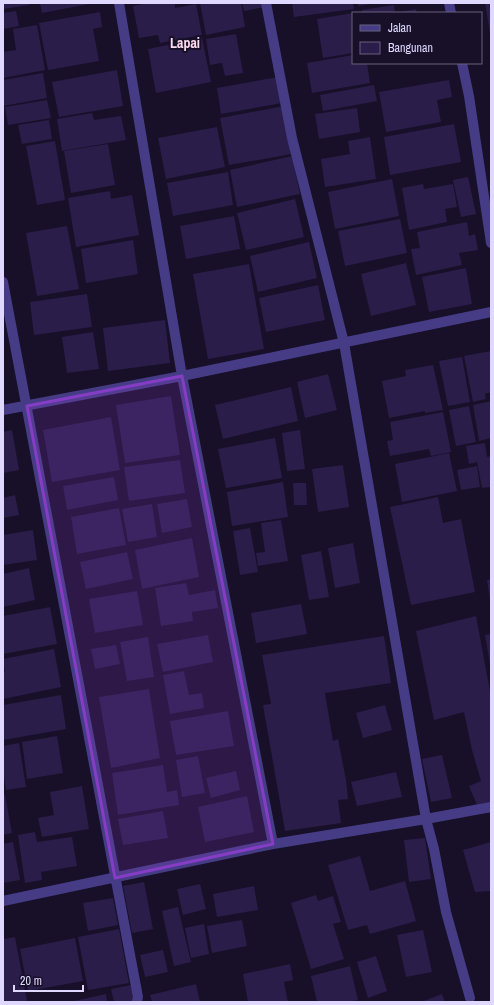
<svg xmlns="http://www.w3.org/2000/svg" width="494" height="1005" font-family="'Archivo Narrow',sans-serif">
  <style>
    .building { fill: #2a1d49 }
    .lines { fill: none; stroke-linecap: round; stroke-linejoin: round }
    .minor { stroke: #463c86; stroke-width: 10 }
    .marked { fill: #853dc5; fill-opacity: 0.2; stroke: #853dc5; stroke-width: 3; stroke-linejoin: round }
    .labels { text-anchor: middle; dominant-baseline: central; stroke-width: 4; stroke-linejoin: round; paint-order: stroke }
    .quarter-label { font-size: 14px; font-weight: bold; fill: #fedaee; stroke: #171028 }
  </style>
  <rect width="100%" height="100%" fill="#171028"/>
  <path class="building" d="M3,3H29V5L3,9Z
    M40,3H89V4L42,13Z
    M148,3H175V8L196,4L202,35L160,43L158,35L139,38L133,6Z
    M200,3H241L245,27L206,35Z
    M242,3H264L265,7L244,11Z
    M292,3H353L354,9L294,17Z
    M358,3H370V4L358,6Z
    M485,3H491V33H490Z
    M394,5L395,13H362V10Z
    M416,9L417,13H400V12Z
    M16,11L19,26L3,29V13Z
    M100,12L102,27L93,29L99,61L48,70L39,23Z
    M353,13V53L323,58L317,19Z
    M37,25L45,70L3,78V52L16,50L13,29Z
    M236,34L243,73L225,76L222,63L210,65L206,39Z
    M202,38L211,82L156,93L148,49Z
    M353,55V63H367L370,83L312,93L307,63Z
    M117,70L123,106L59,117L52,82Z
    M43,73L47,98L3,106V80Z
    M278,77L282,103L221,114L217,88Z
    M449,80L452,97L437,100L441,122L386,132L379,92Z
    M374,85L377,101L323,111L320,95Z
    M47,100L51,118L8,125L5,107Z
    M284,106L292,154L229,165L220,118Z
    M357,108L360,132L319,139L315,114Z
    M92,113L94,120L121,116L126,140L62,151L57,119Z
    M49,120L52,139L22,144L18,125Z
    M454,124L461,162L390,175L384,137Z
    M217,127L225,167L166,179L158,138Z
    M370,137L376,179L325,187L321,159L350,154L348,141Z
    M55,141L65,200L37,205L26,146Z
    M108,144L115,185L71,193L64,151Z
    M292,156L300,194L237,207L230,170Z
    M228,172L233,205L173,216L167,183Z
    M468,177L476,214L461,217L453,180Z
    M392,179L399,216L335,229L328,192Z
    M423,184L424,189L453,184L457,207L445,209L447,222L409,230L402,188Z
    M110,191L111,199L132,195L139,235L76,247L68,198Z
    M295,199L304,237L246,250L237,213Z
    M234,216L240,249L186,259L180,226Z
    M400,219L407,253L345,266L338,231Z
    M467,222L469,236L475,234L478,250L459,253L462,265L416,275L411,249L420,248L417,232Z
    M67,226L79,289L37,296L26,233Z
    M133,240L138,274L86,283L81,249Z
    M309,242L317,278L258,292L250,256Z
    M406,263L416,305L371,316L361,274Z
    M249,264L264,349L208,359L193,274Z
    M466,268L472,304L429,312L422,277Z
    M318,285L325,320L266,332L259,298Z
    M87,294L92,327L34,335L30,302Z
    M165,320L170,363L108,371L103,328Z
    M93,332L99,369L67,373L62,337Z
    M491,351V392L485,394L486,399L473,402L464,356Z
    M462,357L470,402L448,406L439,361Z
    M433,365L443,410L425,413V411L389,418L382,381L406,376L405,370Z
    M328,374L337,410L305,418L297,382Z
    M291,387L298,421L223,439L215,405Z
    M171,396L180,455L125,463L116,405Z
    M491,401V438L479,441L473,405Z
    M469,406L476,442L456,446L449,410Z
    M443,412L451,452L431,456L429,449L390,456L387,441L393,440L390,422Z
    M111,417L120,470L52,482L43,430Z
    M12,430L19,470L3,473V432Z
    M300,430L305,469L287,471L282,433Z
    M275,438L282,478L226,488L218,449Z
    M485,443L487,457L491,456V487L482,488L477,462L469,464L466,446Z
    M449,453L457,491L402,502L395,464Z
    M180,460L185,493L129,501L124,467Z
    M343,465L349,507L318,512L312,469Z
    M477,466L480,487L461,490L457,470Z
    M114,477L118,500L67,510L63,486Z
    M283,482L288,517L232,526L227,492Z
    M293,483H306L307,505H294Z
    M15,495L19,515L3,518V498Z
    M438,497L443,523L461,519L475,592L411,605L390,507Z
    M187,499L192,527L162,533L157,504Z
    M152,504L157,537L128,542L122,509Z
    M119,508L126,545L77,554L71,517Z
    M281,520L288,561L258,566L256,553L265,552L261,523Z
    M250,528L258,572L240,575L233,531Z
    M33,530L37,560L3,565V535Z
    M192,538L199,577L142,589L135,550Z
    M353,543L360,583L335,588L328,548Z
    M321,551L329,597L309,600L301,555Z
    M127,552L133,579L86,589L80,562Z
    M29,568L35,600L3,607V574Z
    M491,579V600H490L487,580Z
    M186,583L189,595L215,590L218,608L192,612L193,621L161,626L155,588Z
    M137,591L143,625L95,633L89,599Z
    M301,604L307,634L256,643L251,613Z
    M50,607L57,644L3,654V616Z
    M476,616L491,696V802L477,805L469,786L481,781L472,750L464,712L434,720L416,631Z
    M491,634V664H490L485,635Z
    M208,635L213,662L163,672L157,644Z
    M384,636L391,683L325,693L333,741L338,739L346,780L348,799L338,800L341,823L285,831L263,705L271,704L262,655Z
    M148,637L154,677L127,681L120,642Z
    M116,645L120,664L95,669L91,649Z
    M54,649L61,687L3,699V672H5L3,659Z
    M184,671L189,695L202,693L204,708L170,714L163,675Z
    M149,689L160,758L111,768L99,697Z
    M61,695L66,729L3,740V705Z
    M385,705L392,730L363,738L356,713Z
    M228,711L234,746L176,755L170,721Z
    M57,736L63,773L27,779L22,742Z
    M19,743L26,787L6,790L3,770V746Z
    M442,755L452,798L431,802L422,759Z
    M198,756L205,793L182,797L176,760Z
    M163,765L167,792L177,790L179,805L118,815L112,773Z
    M236,771L240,790L211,798L206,778Z
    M396,772L402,797L357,806L351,782Z
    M82,786L89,829L42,837L38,818L54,815L50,792Z
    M3,795H5L12,833L3,835Z
    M247,796L254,832L205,842L198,807Z
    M163,811L168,838L123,845L118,819Z
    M35,832L37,842L72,837L77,866L41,872L42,880L25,883L18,835Z
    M425,838L431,879L409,882L404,840Z
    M13,842L20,880L3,883V844Z
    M491,842V891L475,892L463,850Z
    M360,856L370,891L405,881L416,921L370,934L367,925L348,930L328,865Z
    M144,882L153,929L132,933L123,886Z
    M200,884L206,909L183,915L177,889Z
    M254,886L258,910L217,917L213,894Z
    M316,895L318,901L333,896L341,922L333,924L344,959L311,969L291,903Z
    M113,898L118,925L88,931L83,903Z
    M178,907L191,962L174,966L162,911Z
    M242,920L247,946L212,953L207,926Z
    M204,924L209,954L191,958L185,928Z
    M119,929L129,983L88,990L78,937Z
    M423,930L432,972L406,977L397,935Z
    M15,937L27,1001L3,1002V939Z
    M75,938L83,981L28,991L20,949Z
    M163,950L168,972L145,977L140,955Z
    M376,956L387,991L368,998L357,962Z
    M290,964L293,980L284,982L288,1002H248L243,974Z
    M350,966L358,1000L348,1002H317L311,976Z
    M196,984L200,1002H152L150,995Z
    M131,985L135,1002H114L111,989Z
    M106,994L107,1002H74V1001Z
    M442,994L445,1002H421Z"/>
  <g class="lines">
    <path class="minor" d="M119,3L182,376L273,844
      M266,3L292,138L344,343L426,819L434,849L446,912L470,998
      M449,3L451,13
      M462,63L469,96L491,243
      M3,282L138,997L137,1002
      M3,410L182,376L491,312
      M3,901L273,844L426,819L491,807"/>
  </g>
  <path class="marked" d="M182,376L273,844L115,878L27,406Z"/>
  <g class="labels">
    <g class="quarter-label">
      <text x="185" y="43">Lapai</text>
    </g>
  </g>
  <rect width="494" height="1005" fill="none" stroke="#e0d8fe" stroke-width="8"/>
  <rect x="352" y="12" width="130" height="52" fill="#171028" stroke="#67607e"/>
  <rect x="360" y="25" width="20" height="6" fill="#463c86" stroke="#67607e"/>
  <text x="388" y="32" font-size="12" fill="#e0d8fe">Jalan</text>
  <rect x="360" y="42" width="20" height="12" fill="#2a1d49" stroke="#67607e"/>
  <text x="388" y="52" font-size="12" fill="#e0d8fe">Bangunan</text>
  <path d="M14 985v6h69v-6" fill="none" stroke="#e0d8fe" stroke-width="2"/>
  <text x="20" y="985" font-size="12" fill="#e0d8fe" stroke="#171028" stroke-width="3" paint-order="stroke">20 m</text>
</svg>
